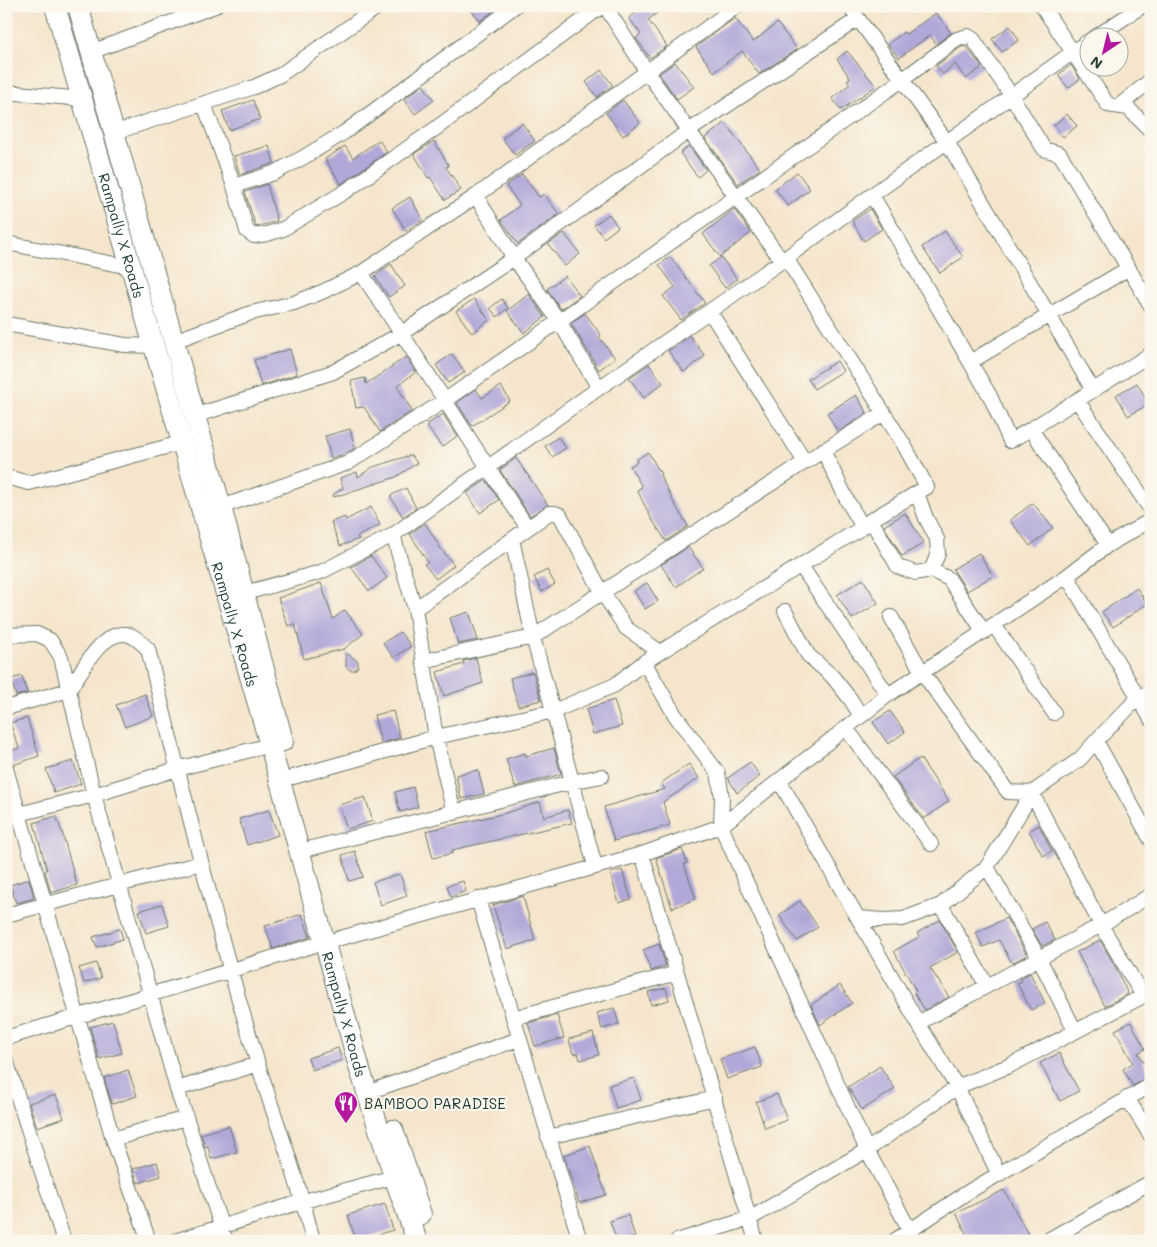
<svg xmlns="http://www.w3.org/2000/svg" width="1157" height="1247" font-family="Mali,sans-serif">
  <style>
    .building { fill: #b1a7d9 }
    .lines { fill: none; stroke-linecap: round; stroke-linejoin: round }
    .street-casing { stroke: #6a7869; stroke-width: 16 }
    .secondary-casing { stroke: #6a7869; stroke-width: 22 }
    .street { stroke: #fff; stroke-width: 14 }
    .secondary { stroke: #fff; stroke-width: 20 }
    .labels { text-anchor: middle; dominant-baseline: central; stroke-width: 4.5; stroke-linejoin: round; paint-order: stroke }
    .street-label { font-size: 15px; fill: #1f3d34; stroke: #fbf7ec }
    .poi-label { font-size: 15px; fill: #1f3d34; stroke: #fbf7ec; text-anchor: start }
  </style>
  <rect width="100%" height="100%" fill="#fbf7ec"/>
  <filter id="ink" filterUnits="userSpaceOnUse"><feTurbulence type="fractalNoise" baseFrequency=".02" numOctaves="2"/><feDisplacementMap in="SourceGraphic" scale="10" xChannelSelector="R" yChannelSelector="G"/><feConvolveMatrix kernelMatrix="1 2 1 2 8 2 1 2 1" color-interpolation-filters="sRGB"/></filter>
  <filter id="wash" filterUnits="userSpaceOnUse"><feTurbulence type="fractalNoise" baseFrequency=".0096" numOctaves="4" result="noise"/><feDisplacementMap in="SourceGraphic" scale="20" xChannelSelector="R" yChannelSelector="G"/><feGaussianBlur stdDeviation="1.12" result="paint"/><feColorMatrix in="noise" values="0 0 0 0 0 0 0 0 0 0 0 0 0 0 0 0 0 1.4 0 .05"/><feComposite in="paint" operator="in"/></filter>
  <g filter="url(#wash)">
    <rect width="100%" height="100%" fill="#f5e5cc"/>
    <g id="blocks">
      <path class="building" d="M468,6H500L480,21Z
        M644,6H666L648,20L667,46L650,58L636,38L641,34L629,18Z
        M936,13L951,33L936,44L930,35L899,58L888,44L904,32L906,34Z
        M735,18L753,42L777,23L797,49L759,74L742,51L714,72L696,47Z
        M1010,26L1019,40L1002,52L992,39Z
        M966,46L982,67L966,79L955,64L943,74L936,66L961,47Z
        M847,51L876,86L841,110L832,98L850,84L847,80L850,78L837,59Z
        M675,62L694,87L677,99L659,74Z
        M1071,65L1080,79L1068,88L1058,75Z
        M601,70L612,84V86L597,97L586,82Z
        M423,85L434,100L415,114L404,99Z
        M253,100L260,119L229,130L222,111Z
        M623,100L640,123L623,136L606,113Z
        M1067,114L1077,126L1063,137L1054,125Z
        M522,123L535,141L515,155L502,138Z
        M725,123L760,169L738,184L705,138Z
        M379,140L387,152L341,184L325,159L345,146L353,158Z
        M434,141L449,166L446,167L461,190L445,200L430,177L428,178L414,154Z
        M269,146L274,163L240,175L234,156Z
        M689,146L706,170L698,177L680,153Z
        M797,172L810,189L788,206L775,189Z
        M522,174L539,197L544,194L559,214L518,244L501,220L520,205L506,186Z
        M267,184L277,221L256,227L245,192Z
        M410,197L423,220L406,231L392,208Z
        M734,209L751,233L720,257L703,234Z
        M870,209L882,229L864,241L852,221Z
        M609,214L618,227L604,238L594,225Z
        M945,231L963,257L940,273L922,247Z
        M564,233L580,254L565,266L548,244Z
        M670,257L705,303L681,320L663,296L675,287L659,265Z
        M721,257L737,279L725,288L709,266Z
        M391,264L405,286L389,297L375,276Z
        M565,276L580,296L561,309L547,289Z
        M529,294L545,317L524,333L507,311Z
        M474,299L489,320L472,333L456,311Z
        M502,299L508,308L497,317L490,308Z
        M585,313L601,335L599,337L615,358L599,370L571,323Z
        M690,336L705,356L684,372L668,351Z
        M290,349L297,374L261,386L254,360Z
        M452,354L465,372L448,383L436,365Z
        M406,357L416,372L397,386L412,411L380,432L364,407L356,408L351,381L365,378L366,384Z
        M837,361L843,371L814,389L808,379Z
        M649,364L663,383L644,398L629,378Z
        M1137,383L1149,404L1128,416L1116,395Z
        M501,386L510,401L472,426L457,403L476,389L482,398Z
        M856,395L867,413L838,432L827,413Z
        M443,414L457,436L442,447L428,428V424Z
        M350,429L355,448L345,454L331,458L325,436Z
        M558,437L566,448L552,457L545,446Z
        M648,452L661,474L660,475L674,503L688,526L666,541L651,518L637,490L642,487L630,466L637,462L636,460Z
        M411,455L417,463L396,477L334,497L333,495L343,488L340,478L357,472L358,477L373,467Z
        M516,458L548,505L530,516L500,470Z
        M486,480L499,500L480,513L467,493Z
        M406,488L416,508L403,517L390,496Z
        M1033,503L1053,528L1030,546L1010,520Z
        M371,507L380,525L357,537L359,539L340,546L331,522L345,517L346,520Z
        M905,513L924,543L902,556L884,526Z
        M425,523L441,549L454,565L436,579L424,564L428,562L410,534Z
        M688,547L703,568L676,587L661,565Z
        M979,553L993,576L967,591L953,569Z
        M371,556L387,578L369,591L351,567Z
        M547,570L555,584L542,592L534,577Z
        M863,579L878,603L852,619L837,595Z
        M321,583L333,619L345,610L363,634L344,649L304,659L295,624L288,626L278,598Z
        M647,583L658,601L645,609L634,591Z
        M1137,588L1147,604L1113,627L1102,612Z
        M469,612L478,640L458,644L450,618Z
        M400,632L411,646L394,658L383,643Z
        M346,653L358,661V666L355,670H350L346,667Z
        M476,658L483,683L444,696L437,672L464,664L463,661Z
        M533,672L541,700L518,706L510,678Z
        M22,676L27,693L16,696L11,679Z
        M145,694L153,716L125,727L116,705Z
        M614,700L622,726L593,734L586,709Z
        M393,711L400,738L381,743L374,715Z
        M890,711L905,732L888,744L873,722Z
        M27,718L39,756L13,765L8,752L19,748L10,723Z
        M554,748L561,774L515,787L506,759L525,753L526,756Z
        M920,758L949,801L924,819L893,777Z
        M73,761L81,784L54,793L46,769Z
        M750,762L760,776L737,793L728,778Z
        M689,764L699,778L663,802L670,825L614,841L604,807L665,789L661,783Z
        M478,770L484,794L461,799L456,775Z
        M413,787L418,807L400,812L395,792Z
        M365,797L373,821L347,829L339,805Z
        M540,802L544,817L568,810L572,823L452,850L453,853L433,858L426,831L506,813Z
        M269,810L278,835L247,845L239,819Z
        M56,816L62,832L77,885L51,893L45,871L47,870L34,823Z
        M1039,825L1052,851L1043,856L1029,831Z
        M682,849L687,863L684,864L696,899L672,908L656,858Z
        M355,851L363,877L349,881L342,855Z
        M622,870L631,899L619,903L610,873Z
        M400,874L407,896L381,905L373,882Z
        M29,879L34,898L16,903L10,885Z
        M463,881L466,891L451,897L447,886Z
        M523,896L535,940L507,949L493,905Z
        M800,901L818,927L797,941L779,915Z
        M162,904L169,926L146,933L139,911Z
        M302,914L310,937L273,949L265,926Z
        M1006,918L1027,955L1012,963L999,940L983,947L976,933Z
        M940,920L958,952L930,968L949,997L925,1010L914,993L916,991L894,951L919,937L917,933Z
        M1045,922L1055,940L1042,946L1032,929Z
        M120,929L123,939L97,947L93,937Z
        M1100,940L1115,966L1128,994L1105,1006L1077,952Z
        M659,944L666,966L651,971L643,950Z
        M96,963L101,978L84,983L79,968Z
        M1030,973L1045,1003L1031,1010L1017,983L1022,981L1020,978Z
        M840,985L852,1003L820,1025L811,1005Z
        M666,988L669,1000L651,1005L648,992Z
        M614,1008L619,1024L602,1029L597,1013Z
        M557,1015L564,1038L535,1046L528,1023Z
        M113,1021L122,1053L99,1059L90,1027Z
        M1131,1022L1145,1049L1138,1053L1151,1074V1076L1133,1086L1123,1069L1133,1063L1115,1030Z
        M593,1033L599,1055L580,1060L578,1053L573,1054L569,1039Z
        M755,1047L762,1067L727,1079L720,1059Z
        M338,1048L342,1060L312,1070L308,1058Z
        M1059,1053L1079,1091L1060,1101L1040,1063Z
        M880,1066L895,1089L862,1110L848,1087Z
        M128,1070L137,1096L112,1104L104,1078Z
        M634,1078L641,1100L616,1108L609,1085Z
        M777,1094L787,1120L765,1128L756,1102Z
        M56,1095L64,1118L37,1127L29,1103Z
        M229,1126L237,1152L211,1159L208,1146L205,1147L201,1134Z
        M590,1146L606,1195L579,1203L564,1155Z
        M157,1162L161,1176L138,1183L133,1169Z
        M1004,1190L1032,1241H970L956,1213Z
        M385,1204L393,1230L356,1241L348,1215Z
        M628,1215L635,1237L617,1241L610,1221Z"/>
    </g>
  </g>
  <g filter="url(#ink)">
    <use href="#blocks" fill-opacity="0" stroke="#6a7869" stroke-width="1"/>
    <g class="lines">
      <g class="street-casing">
        <path id="street" d="M605,6L647,72L782,261
          M849,6L947,142L1093,390
          M1042,6L1108,105L1128,108L1151,131
          M1094,38L1142,6
          M91,52L215,6
          M6,92L82,99
          M204,104L234,186L247,231L254,236L267,234L283,229L346,191L435,129L602,6
          M1119,106L1151,80
          M113,133L254,87L280,75L379,6
          M234,186L274,173L304,157L345,132L515,6
          M872,195L990,396L1010,441L1031,429L1108,545
          M476,196L514,258L559,321L599,388
          M6,243L130,267
          M361,273C419,357 471,444 528,528
          M710,312L805,462
          M6,324L125,345L153,346
          M174,341L251,313L294,303L322,292L361,273L476,196L737,6
          M970,362L1129,268
          M1077,400L1151,510
          M194,416L333,372L402,333L514,258L690,130L858,19
          M1031,429L1151,354
          M823,450L848,502L863,527
          M6,477L29,483L181,443
          M917,493L926,518L937,539L938,554L931,570
          M221,507L348,463L444,401L559,321L902,80L957,39L968,36L973,39L1011,95L1044,149L1060,154L1151,306
          M871,520L898,567L916,573L931,570L949,579L984,632
          M393,535L415,609L436,737L454,813
          M512,539L533,637L595,866
          M801,566L888,695
          M1067,576L1151,719
          M245,593L321,572L393,535L599,388L786,258L872,195L1090,40
          M415,609L549,513H555L560,515L602,592L626,628L660,652
          M785,611L808,655L832,676L851,700L861,716
          M891,617L922,672L1008,792L1032,793
          M994,625L1054,713
          M6,635L37,634L50,640L61,657L94,795L177,1089L226,1241
          M423,661L533,637L805,462L884,413
          M644,662L675,715L718,773L722,797L721,826L867,1150L910,1231
          M6,708L69,690C81,673 100,632 125,634C135,635 141,643 148,649C182,788 216,927 258,1064C276,1123 299,1180 313,1241
          M846,728L931,844
          M1096,741L1151,840
          M6,769L113,1139L149,1241
          M293,777L436,737L554,711L615,685L644,662L863,527L871,520L927,487L904,445L786,258
          M779,780L918,1023L957,1087L999,1175
          M1032,793L1101,925L1143,996
          M19,814L94,795L177,769L270,745
          M312,848L571,782L602,776
          M642,854L756,1241
          M987,867L1039,958L1075,1031
          M478,899L580,1241
          M941,905L987,986
          M6,915L201,863
          M858,918L884,920L903,919L941,905L987,867L1032,793L1080,759L1096,741L1138,698L1151,691
          M337,939L642,854L721,826L888,695L1067,576L1108,545L1151,520
          M513,1018L677,973
          M918,1023L1101,925L1151,895
          M6,1038L325,942
          M6,1060L64,1241
          M380,1088L519,1039
          M177,1089L258,1064
          M1127,1098L1151,1136
          M548,1137L715,1098
          M113,1139L186,1118
          M175,1241L304,1201L394,1177
          M677,1241L751,1218L867,1150L957,1087L1011,1065L1151,992
          M894,1241L968,1192L1151,1085
          M1046,1241L1151,1182"/>
      </g>
      <g class="secondary-casing">
        <g id="secondary">
          <path id="s1" d="M55,6L270,745L360,1070L396,1182L417,1241"/>
          <path d="M78,6L221,507L283,741"/>
          <path d="M393,1130L421,1214"/>
        </g>
      </g>
      <use href="#street" class="street"/>
      <use href="#secondary" class="secondary"/>
    </g>
  </g>
  <defs>
    <g id="restaurant-pin" transform="scale(1.25)"><path d="M0 17L-7.5 6A9.5 9.5 0 1 1 7.5 6Z" fill="#b5179e" stroke="#fbf7ec"/><path d="M-5-6h1v4h1v-4h1v4h1v-4h1v5L-1.5 .5V6h-2V.5L-5-1ZM5-6V6H3V1.5H1.5Q1.5-4 5-6Z" fill="#fff"/></g>
  </defs>
  <g fill-rule="evenodd">
    <use href="#restaurant-pin" x="346" y="1103"/>
  </g>
  <g class="labels">
    <g class="street-label">
      <text stroke="none"><textPath href="#s1" startOffset="239">Rampally X Roads</textPath></text>
      <text stroke="none"><textPath href="#s1" startOffset="644">Rampally X Roads</textPath></text>
      <text stroke="none"><textPath href="#s1" startOffset="1049">Rampally X Roads</textPath></text>
    </g>
    <g class="poi-label">
      <text x="364" y="1103">BAMBOO PARADISE</text>
    </g>
  </g>
  <rect width="1157" height="1247" fill="none" stroke="#fbf7ec" stroke-width="25"/>
  <g transform="translate(1104 52) rotate(215)"><circle r="24" fill="#fbf7ec" stroke="#a3ada2"/>
  <path d="M0-4L9 19L0 12L-9 19Z" fill="#b5179e"/>
  <text y="-8" font-size="14" font-weight="bold" text-anchor="middle" fill="#1f3d34">N</text>
  </g>
</svg>
